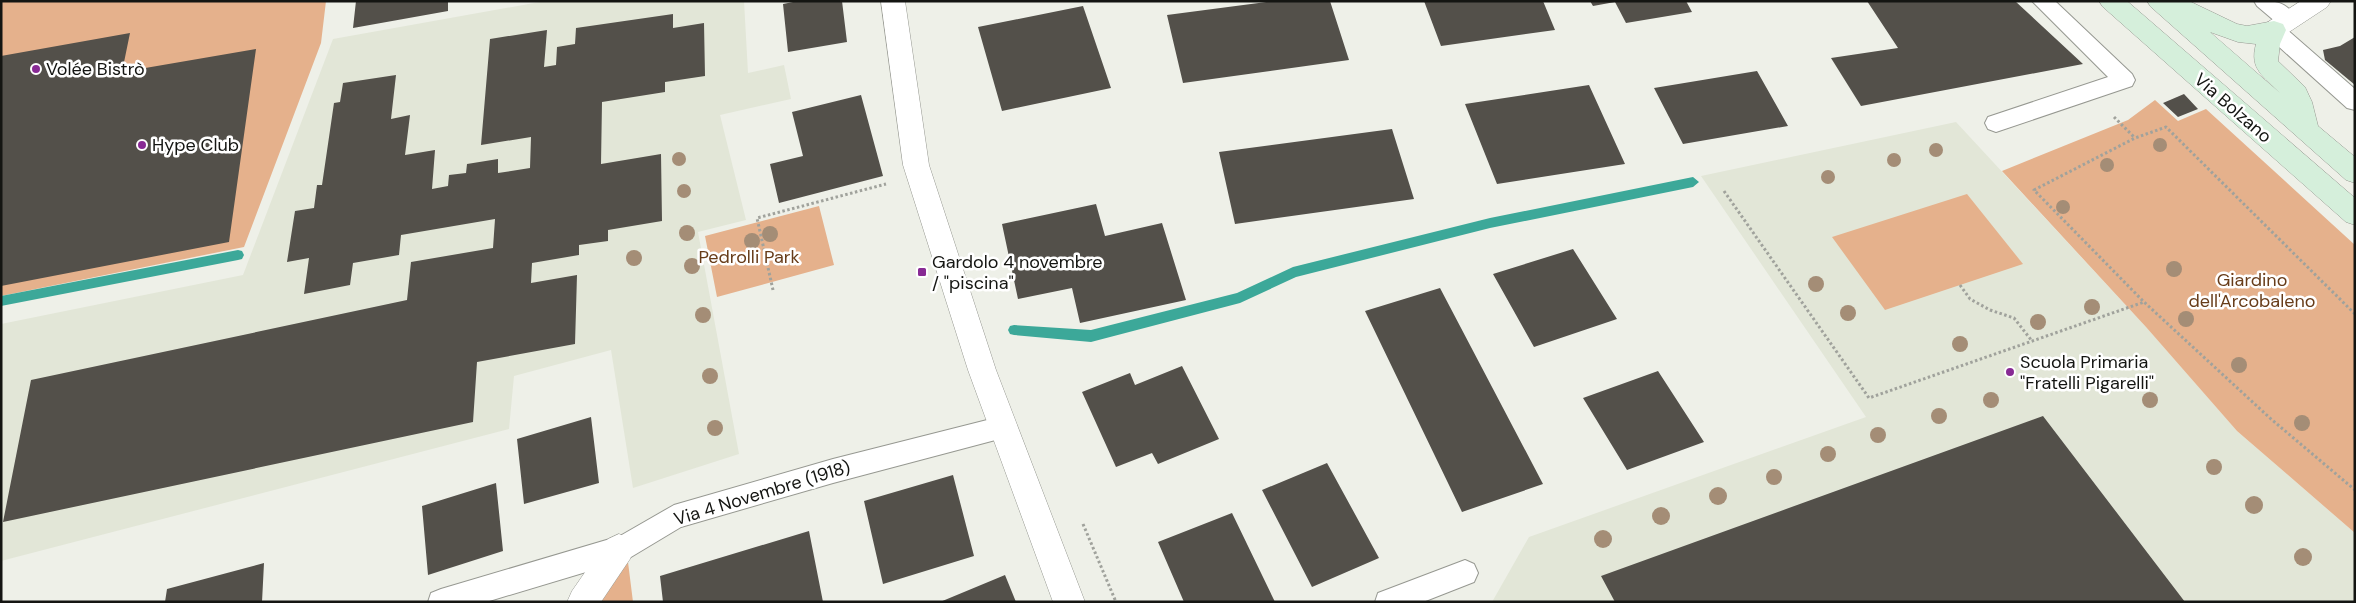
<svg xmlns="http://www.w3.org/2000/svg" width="2356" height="603" font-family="'DM Sans',sans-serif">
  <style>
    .built { fill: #e2e6d7 }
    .green { fill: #e5b18c }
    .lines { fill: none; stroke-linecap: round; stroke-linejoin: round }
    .stream { fill: #3ca899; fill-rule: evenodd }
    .building { fill: #53504a }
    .service-casing { stroke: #969891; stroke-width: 2 }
    .pedestrian-casing { stroke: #969891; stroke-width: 1 }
    .minor-casing { stroke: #969891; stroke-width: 1 }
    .secondary-casing { stroke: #969891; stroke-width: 1 }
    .path { stroke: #a0a29c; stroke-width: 3; stroke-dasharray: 2.5 2.5; stroke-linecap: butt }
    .service { fill: #fff; fill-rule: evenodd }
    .pedestrian { fill: #fff; fill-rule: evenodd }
    .minor { fill: #fff; fill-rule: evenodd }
    .secondary { fill: #d5efdb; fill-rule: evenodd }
    .tree { fill: #a48d76 }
    .poi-dot { fill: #882a94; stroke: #fff; stroke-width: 2 }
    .labels { text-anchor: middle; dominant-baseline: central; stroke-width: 5; stroke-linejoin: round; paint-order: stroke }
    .poi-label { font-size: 18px; fill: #141512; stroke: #fff; text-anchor: start }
    .street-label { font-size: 18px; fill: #141512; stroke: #fff }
    .park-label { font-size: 18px; fill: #673c19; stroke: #fff }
  </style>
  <rect width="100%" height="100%" fill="#eef0e8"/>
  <path class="built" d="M545,1H744L748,73L784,65L791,99L720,115L746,220L698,232L739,454L633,488L611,350L514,376L509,429L1,561V324L243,275L333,39Z
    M1956,122L2146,327L2237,431L2355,533V602H1492L1529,537L1866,417L1701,176Z"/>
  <path class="green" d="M1,1H326L321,43L244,247L1,296Z
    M2155,100L2178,121L2206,109L2355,245V533L2237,431L2146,327L2002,171L2128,120Z
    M1967,194L2023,264L1885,310L1832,237Z
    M819,206L834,265L717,297L705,236Z
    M628,562L633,602H599Z"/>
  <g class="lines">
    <path class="stream" d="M1693,177L1699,182L1693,187L1490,228L1296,277L1240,303L1091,342L1014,335L1010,334L1008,330L1010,326L1014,325L1091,330L1237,293L1293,267L1490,218Z
      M238,250L242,251L244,255L242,259L238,260L1,306V296Z"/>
  </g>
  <path class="building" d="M356,1H448V11L353,28Z
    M798,1H842L847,42L788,52L783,4Z
    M1274,1H1330L1349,60L1183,83L1167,15Z
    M1424,1H1543L1555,30L1441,46Z
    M1590,1H1686L1692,12L1626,23L1615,2L1593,6Z
    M1867,1H2015L2083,64L1861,106L1831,58L1898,48Z
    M1083,6L1111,88L1002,111L978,27Z
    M673,14V28L704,23L705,76L665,82V92L602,102L601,164L661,154L662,221L608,230V241L579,245V255L532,263L531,283L577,275L575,344L477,362L473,422L3,522L31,380L407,300L411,262L493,248L495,219L401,235L399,255L353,263L350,285L304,294L309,258L287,262L295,211L314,208L317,185H322L334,103L340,102L343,83L396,75L391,119L410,115L405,155L435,150L432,189L448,186L449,175L466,173L467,164L498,159V173L530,168L531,137L481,145L490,39L547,30L544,67L556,65L557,47L575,44L576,28Z
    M130,33L122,72L256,49L229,242L1,286V56Z
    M2355,37V85L2325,60L2323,50L2340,46Z
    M1757,71L1788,126L1683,144L1654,88Z
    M1589,85L1625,164L1497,184L1465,104Z
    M2184,94L2198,109L2178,117L2163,103Z
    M861,95L883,176L779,203L770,164L803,156L792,112Z
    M1392,129L1414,199L1235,224L1219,152Z
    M1096,204L1105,236L1162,223L1186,300L1080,323L1072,288L1018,299L1002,224Z
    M1573,249L1617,319L1534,347L1493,274Z
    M1440,288L1543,484L1462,512L1365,311Z
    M1182,366L1219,439L1158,464L1152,453L1116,467L1082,392L1130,373L1135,385Z
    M1658,371L1704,442L1627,470L1583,398Z
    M2043,416L2185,602H1615L1601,576Z
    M591,417L599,483L524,504L517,439Z
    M1327,463L1379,558L1312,587L1262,490Z
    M953,475L974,556L883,584L864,501Z
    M496,483L503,551L428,575L422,506Z
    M1232,513L1275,602H1184L1158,542Z
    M809,531L823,602H663L660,576Z
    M264,563L262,602H165L167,589Z
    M1005,575L1016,602H940Z"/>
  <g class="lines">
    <g class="service-casing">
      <path id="service" d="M2032,1H2055L2132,74L2135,80L2132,86L1996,132L1988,129L1985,123L1988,117L2108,77Z
        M2254,1C2274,1 2287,0 2298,21L2295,26L2285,28L2355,89V110L2347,108L2267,36L2264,30L2267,24L2277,23L2257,6Z
        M1003,416L1012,419L1016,427L1012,435L1003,438L833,483L681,527L626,560L486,602H428L431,593L441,589L620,536L674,505L833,459Z
        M1465,560L1474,564L1478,573L1474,582L1423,602H1375L1378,593Z"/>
    </g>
    <g class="pedestrian-casing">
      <path id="pedestrian" d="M619,534L630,539L634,549L630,559L601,602H567L572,591L608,539Z"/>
    </g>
    <g class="minor-casing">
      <path id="minor" d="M881,1H905L929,165L996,370L1085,602H1053L968,370L903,165Z
        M2301,1H2331L2327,7L2283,36L2274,39L2265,36L2262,30L2265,24Z"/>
    </g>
    <g class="secondary-casing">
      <path id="secondary" d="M2099,1H2127L2355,198V225L2346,222L2103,7Z
        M2147,1H2189L2237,24L2247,26L2274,21L2283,24L2286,30L2280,44L2278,61L2305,87L2312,102L2318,126L2355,157V183L2346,180L2151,7ZM2210,32L2238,42L2256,44C2249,70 2264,76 2280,93Z"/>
    </g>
    <path class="path" d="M2114,117L2135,138
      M1724,191L1869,398L2144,302
      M1960,285L1970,299L1990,310L2014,318L2032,341
      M773,290L757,218L886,184
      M2355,314L2166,127L2135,138L2034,190L2144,302L2271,419L2355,490
      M1083,524L1116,602"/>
    <use href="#service" class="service"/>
    <use href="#pedestrian" class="pedestrian"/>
    <use href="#minor" class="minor"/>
    <use href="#secondary" class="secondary"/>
  </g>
  <g class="tree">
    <circle cx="2160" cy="145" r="7"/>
    <circle cx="1936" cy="150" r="7"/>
    <circle cx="679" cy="159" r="7"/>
    <circle cx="1894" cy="160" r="7"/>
    <circle cx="2107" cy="165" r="7"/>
    <circle cx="1828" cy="177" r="7"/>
    <circle cx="684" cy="191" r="7"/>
    <circle cx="2063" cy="207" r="7"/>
    <circle cx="687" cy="233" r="8"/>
    <circle cx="770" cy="234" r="8"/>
    <circle cx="752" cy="241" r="8"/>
    <circle cx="634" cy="258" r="8"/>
    <circle cx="692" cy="266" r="8"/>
    <circle cx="2174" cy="269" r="8"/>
    <circle cx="1816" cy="284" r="8"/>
    <circle cx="2092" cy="307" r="8"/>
    <circle cx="1848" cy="313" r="8"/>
    <circle cx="703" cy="315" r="8"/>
    <circle cx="2186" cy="319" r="8"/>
    <circle cx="2038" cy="322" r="8"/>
    <circle cx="1960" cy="344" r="8"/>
    <circle cx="2239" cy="365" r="8"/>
    <circle cx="710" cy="376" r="8"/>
    <circle cx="1991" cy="400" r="8"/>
    <circle cx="2150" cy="400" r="8"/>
    <circle cx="1939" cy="416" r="8"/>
    <circle cx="2302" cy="423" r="8"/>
    <circle cx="715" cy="428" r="8"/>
    <circle cx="1878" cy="435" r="8"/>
    <circle cx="1828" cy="454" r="8"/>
    <circle cx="2214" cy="467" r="8"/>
    <circle cx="1774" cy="477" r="8"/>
    <circle cx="1718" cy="496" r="9"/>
    <circle cx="2254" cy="505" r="9"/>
    <circle cx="1661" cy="516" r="9"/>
    <circle cx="1603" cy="539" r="9"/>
    <circle cx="2303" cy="557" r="9"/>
  </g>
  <g class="poi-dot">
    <circle cx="36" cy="69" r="5"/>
    <circle cx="142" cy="145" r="5"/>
    <rect x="917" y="267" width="10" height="10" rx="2.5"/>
    <circle cx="2010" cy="372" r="5"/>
  </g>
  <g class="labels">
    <g class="poi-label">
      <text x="46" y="69">Volée Bistrò</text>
      <text x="152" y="145">Hype Club</text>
      <text x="932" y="262">Gardolo 4 novembre<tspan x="932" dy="21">/ "piscina"</tspan></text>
      <text x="2020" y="362">Scuola Primaria<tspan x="2020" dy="21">"Fratelli Pigarelli"</tspan></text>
    </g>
    <g class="street-label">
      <text transform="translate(2233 108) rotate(41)">Via Bolzano</text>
      <text transform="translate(762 493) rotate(-17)">Via 4 Novembre (1918)</text>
    </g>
    <g class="park-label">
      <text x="749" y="257">Pedrolli Park</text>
      <text x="2252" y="280">Giardino<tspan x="2252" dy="21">dell'Arcobaleno</tspan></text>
    </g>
  </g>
  <rect width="2356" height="603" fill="none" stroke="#141512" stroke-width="5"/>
</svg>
